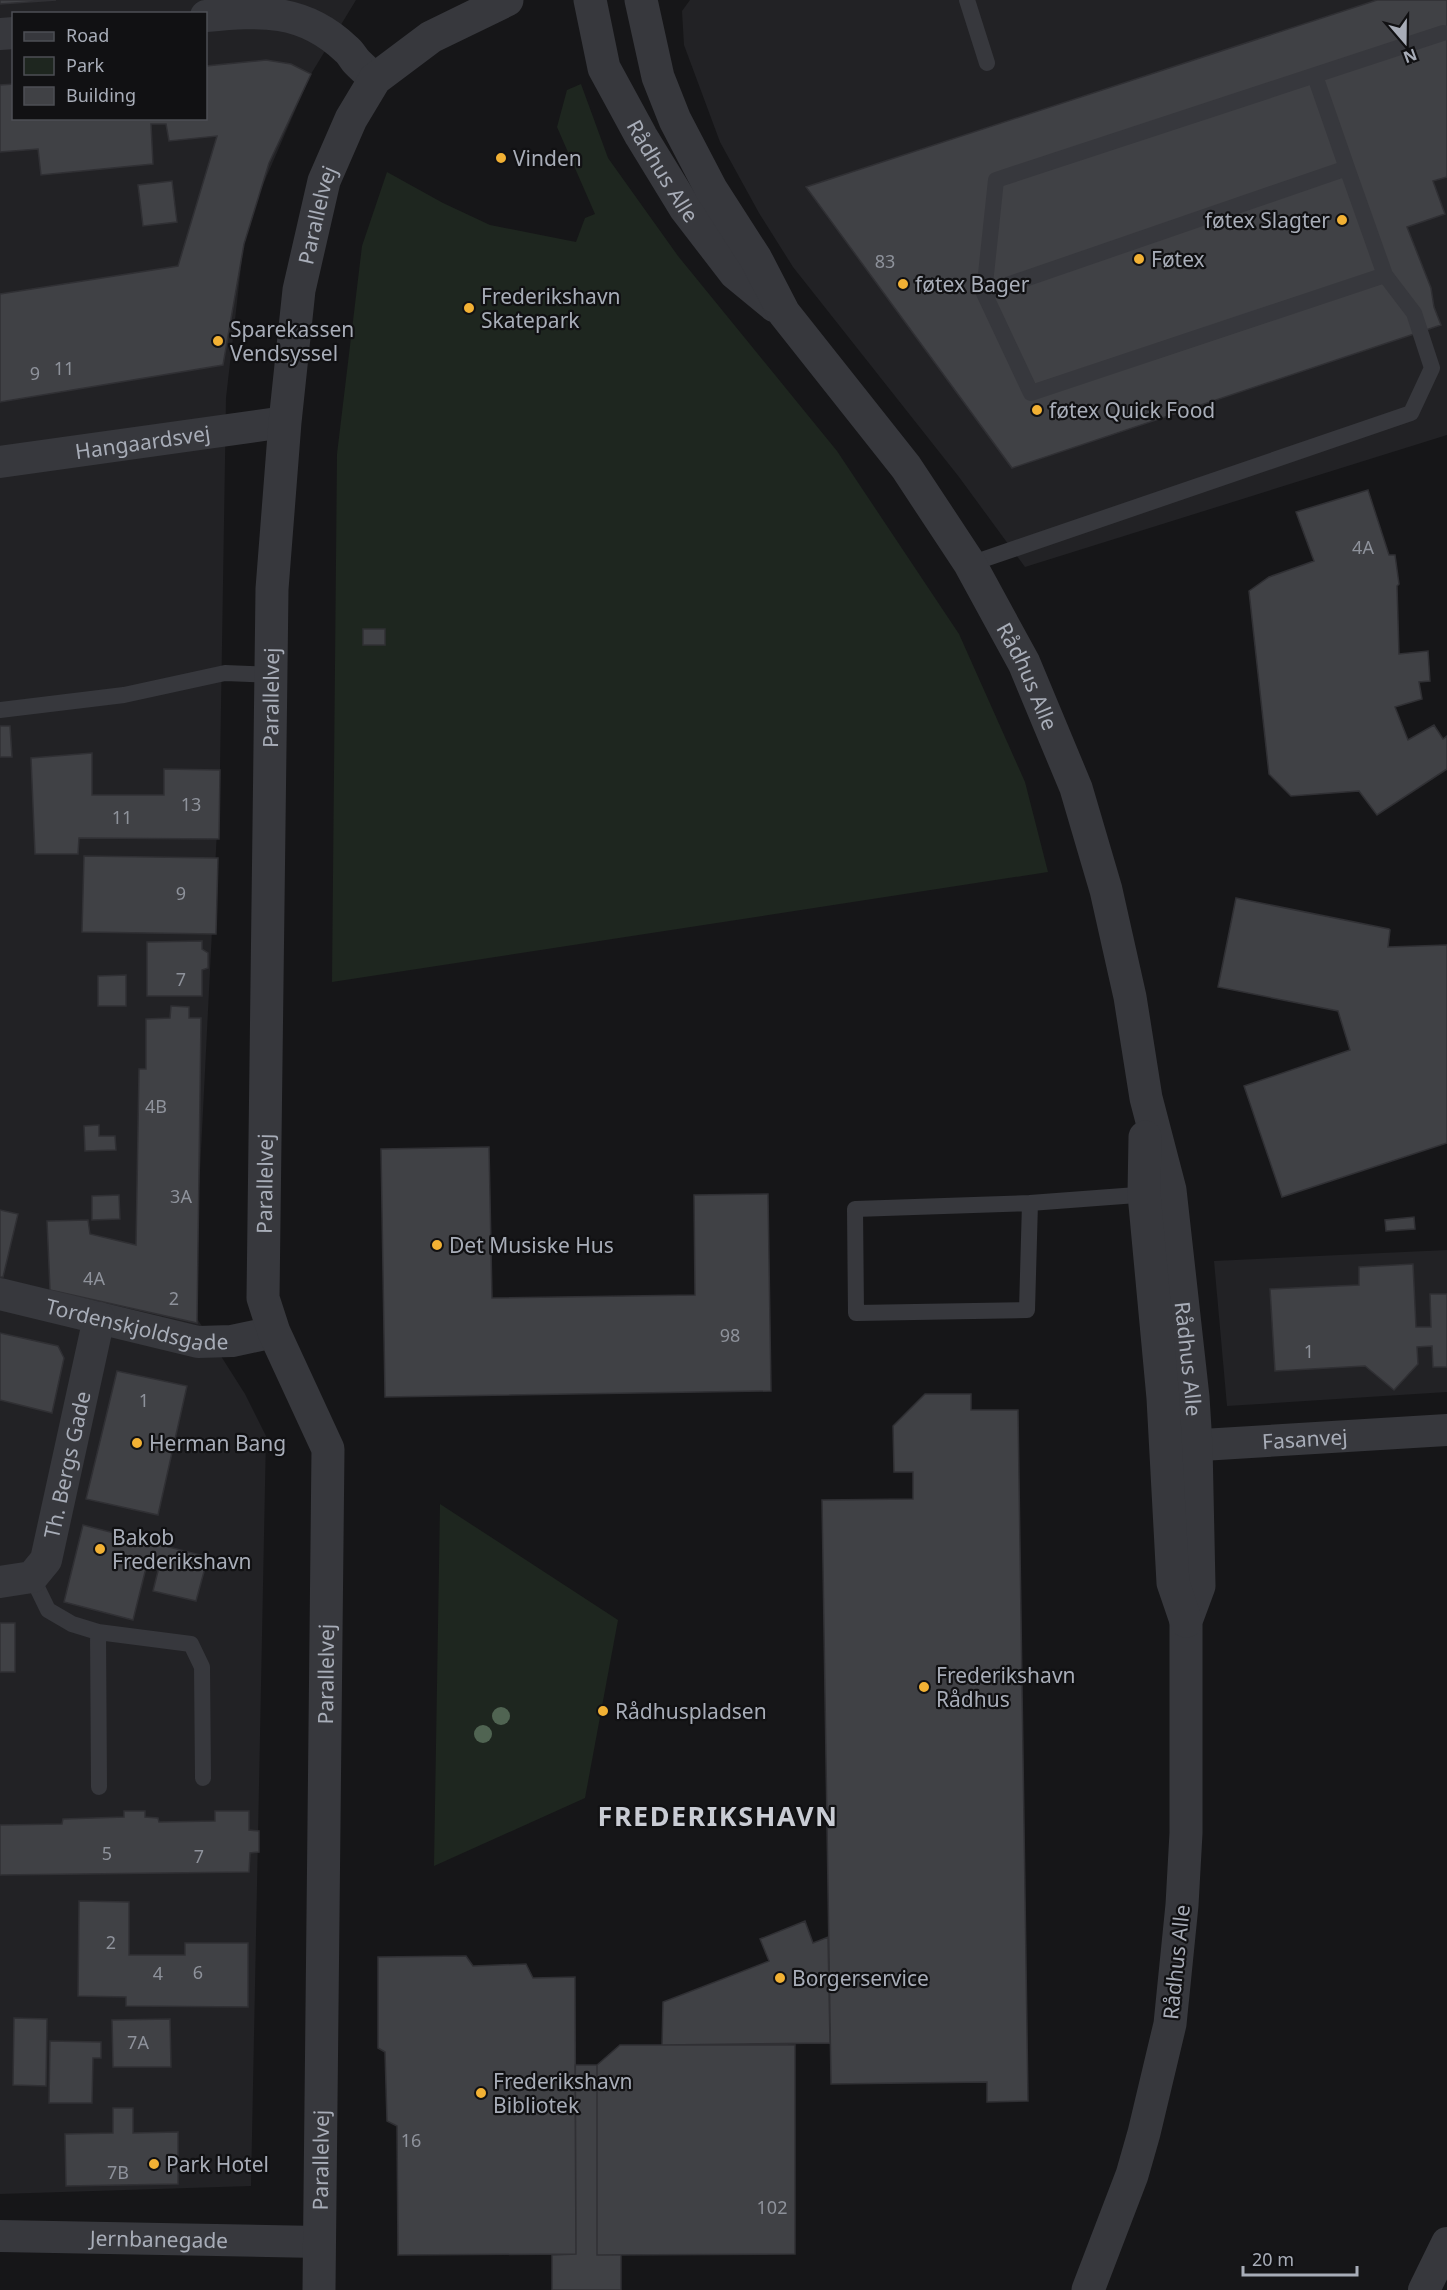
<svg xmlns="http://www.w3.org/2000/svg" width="1447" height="2290" font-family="'Noto Sans',sans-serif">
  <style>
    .built { fill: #222225; fill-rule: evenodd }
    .green { fill: #1e261f }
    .building { fill: #404145; stroke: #303034; stroke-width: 1.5 }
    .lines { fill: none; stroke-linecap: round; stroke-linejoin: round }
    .service { stroke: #37383d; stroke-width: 16 }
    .minor { stroke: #37383d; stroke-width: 32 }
    .tertiary { stroke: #37383d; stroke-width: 33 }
    .tree { fill: #506452 }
    .poi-dot { fill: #f2b134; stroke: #111113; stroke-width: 2 }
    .labels { text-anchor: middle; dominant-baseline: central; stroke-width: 4.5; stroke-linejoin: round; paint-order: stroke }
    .number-label { font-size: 18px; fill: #8e929b }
    .poi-label { font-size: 21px; fill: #a8adb8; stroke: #111113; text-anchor: start }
    .street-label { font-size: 21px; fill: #a8adb8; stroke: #111113 }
    .district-label { font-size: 27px; font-weight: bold; letter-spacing: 1.5px; fill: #c9ccd4; stroke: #111113 }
  </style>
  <rect width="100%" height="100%" fill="#161618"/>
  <path class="built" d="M0,0H356L311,74L246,224L226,398L220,770L193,1312L245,1394L266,1436L251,2186L0,2194ZM14,14H206V118H14Z
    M690,0H1447V435L1025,567L959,477L793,267L759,213L720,142L684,45L682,11Z
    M1447,1250V1392L1227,1406L1214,1261Z"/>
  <path class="green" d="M581,84L608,158L678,256L837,451L959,634L1025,782L1048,872L332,982L337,454L362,246L387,172L443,203L490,225L576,242L585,218L595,214L557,127L567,90Z
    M440,1504L618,1620L585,1798L434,1866Z"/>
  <path class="building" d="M0,0H56L0,4Z
    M1377,0H1447V177L1433,181L1445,214L1407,227L1431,288L1434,307L1441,325L1012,468L806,187Z
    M266,60L291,64L311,74L269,163L244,244L223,365L0,402V294L178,266L217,136L169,141L166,124H151L153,164L41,175L38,149L0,152V85L14,84V118H206V66Z
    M172,181L177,222L143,226L138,185Z
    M1368,490L1389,555H1395L1399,584L1397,586L1399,654L1428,651L1430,681L1419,682L1422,699L1395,707L1408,740L1434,725L1443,739L1447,736V769L1377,815L1359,791L1291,796L1269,774L1249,591L1269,577L1314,561L1296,512Z
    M363,629H385V645H363Z
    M0,726H10L12,757H0Z
    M92,753V795H164V769L220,770L219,839L79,838L78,854H35L31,758Z
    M84,856L218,858L216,934L82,932Z
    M1236,898L1389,929L1390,930L1388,947L1447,945V1143L1282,1197L1244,1086L1350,1050L1338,1011L1218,987Z
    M202,941V949L208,953V968L202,970V996H147V942Z
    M126,975V1006H98V976Z
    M171,1006L189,1007V1018H201L197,1323L50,1290L47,1221L88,1220L90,1234L136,1245L139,1069H146V1019L170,1018Z
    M99,1125V1136H115L116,1150L85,1151L84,1126Z
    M489,1147L492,1298L695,1295L694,1195L768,1194L771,1391L385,1397L381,1149Z
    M119,1195L120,1219L92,1220V1196Z
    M0,1210L18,1214L3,1277H0Z
    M1414,1217L1415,1229L1386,1231L1385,1220Z
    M1413,1264L1416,1327H1431L1430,1294H1447V1367H1433L1432,1346L1417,1347L1418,1364L1394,1390L1365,1366L1275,1371L1270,1289L1359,1285V1267Z
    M0,1333L58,1346L64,1358L52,1413L0,1400Z
    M117,1371L187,1386L158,1515L86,1499Z
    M925,1394H971V1410H1018L1028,2101L987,2102V2082L831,2084L822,1500L913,1499V1472H894L893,1426Z
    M83,1525L208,1557L196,1601L153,1591L160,1563L148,1560L133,1620L64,1602Z
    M0,1623H15V1672H0Z
    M124,1811H145V1817L158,1818L159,1822L215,1821V1811H249V1830L259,1831V1852L250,1853L249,1872L0,1875V1825L62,1824L63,1819L124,1817Z
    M79,1901L129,1902V1955H185V1943H248V2007L126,2006V1997L78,1996Z
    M805,1921L813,1943L828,1937L830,2043L662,2045L663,2002L769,1961L760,1939Z
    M466,1956L473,1966L526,1964L533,1978L575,1977L576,2254L398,2255L397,2126L387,2121L385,2052L378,2048V1957Z
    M14,2018L47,2019L46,2086L13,2085Z
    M170,2019L171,2067H113L112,2020Z
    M50,2041L101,2042V2058H93L92,2103H49Z
    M620,2045H795V2254L597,2255V2065Z
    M575,2065H597V2255H621V2290H552V2255L576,2254Z
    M113,2108H133V2133L178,2132V2184L66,2186L65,2134L113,2133Z"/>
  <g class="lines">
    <path class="service" d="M967,0L987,63
      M1315,76L1347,168
      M984,293L996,180L1443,33
      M970,564L1411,413L1432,368L1414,313L1385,275L1347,168L984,293L1031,393L1385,275
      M0,710L124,695L225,673L271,675
      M1030,1203L855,1209L856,1313L1027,1310L1030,1203L1150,1194
      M32,1577L48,1610L72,1624L98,1632L191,1644L202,1667L203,1778
      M98,1632L99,1787"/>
    <g class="minor">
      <path d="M206,16C260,11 303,8 346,49C350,52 352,56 355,60C361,67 369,73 375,79"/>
      <path d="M0,34L14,33"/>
      <path id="s1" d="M0,462L285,422"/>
      <path id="s2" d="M0,1294L198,1342L232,1341L274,1332"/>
      <path id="s3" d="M1169,1447L1447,1430"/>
      <path id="s4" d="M0,1582L32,1577L46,1560L99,1318"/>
      <path id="s5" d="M0,2236L319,2242"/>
      <path d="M1424,2290L1447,2243"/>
    </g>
    <g class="tertiary">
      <path id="s6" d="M590,0L604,68L641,136L685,208L735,273L775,306"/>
      <path id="s7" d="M641,0L658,77L675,120L711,189L756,259L784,313L906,467L970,564L1024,663L1076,788L1106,890L1130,997L1146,1098L1170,1190L1193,1397L1196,1445L1199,1586L1186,1621V1833L1182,1905L1170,2024L1144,2133L1132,2175L1088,2290"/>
      <path d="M1145,1137L1144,1194L1163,1398L1173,1583L1186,1621"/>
      <path id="s8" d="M319,2290L328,1449L274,1332L263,1298L272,589L285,422L299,290L324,181L351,119L375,79L431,37L507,0"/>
    </g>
  </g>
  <g class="tree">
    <circle cx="501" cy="1716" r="9"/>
    <circle cx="483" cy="1734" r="9"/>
  </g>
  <g class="poi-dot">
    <circle cx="501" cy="158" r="6"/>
    <circle cx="1342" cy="220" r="6"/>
    <circle cx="1139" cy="259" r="6"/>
    <circle cx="903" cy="284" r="6"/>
    <circle cx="469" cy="308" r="6"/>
    <circle cx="218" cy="341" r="6"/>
    <circle cx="1037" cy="410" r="6"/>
    <circle cx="437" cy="1245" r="6"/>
    <circle cx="137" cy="1443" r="6"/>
    <circle cx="100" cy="1549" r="6"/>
    <circle cx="924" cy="1687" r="6"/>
    <circle cx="603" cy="1711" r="6"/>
    <circle cx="780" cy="1978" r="6"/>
    <circle cx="481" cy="2093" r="6"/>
    <circle cx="154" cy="2164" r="6"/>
  </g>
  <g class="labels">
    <g class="number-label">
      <text x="885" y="261">83</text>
      <text x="64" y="368">11</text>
      <text x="35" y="373">9</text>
      <text x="1363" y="547">4A</text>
      <text x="191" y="804">13</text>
      <text x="122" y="817">11</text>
      <text x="181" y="893">9</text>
      <text x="181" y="979">7</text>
      <text x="156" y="1106">4B</text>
      <text x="181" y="1196">3A</text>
      <text x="94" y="1278">4A</text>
      <text x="174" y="1298">2</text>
      <text x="730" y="1335">98</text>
      <text x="1309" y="1351">1</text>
      <text x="144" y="1400">1</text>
      <text x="107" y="1853">5</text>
      <text x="199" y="1856">7</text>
      <text x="111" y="1942">2</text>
      <text x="198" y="1972">6</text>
      <text x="158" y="1973">4</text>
      <text x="138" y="2042">7A</text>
      <text x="411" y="2140">16</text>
      <text x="118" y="2172">7B</text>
      <text x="772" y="2207">102</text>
    </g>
    <g class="poi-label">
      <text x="513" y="158">Vinden</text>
      <text x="1330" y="220" text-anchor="end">føtex Slagter</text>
      <text x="1151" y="259">Føtex</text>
      <text x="915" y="284">føtex Bager</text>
      <text x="481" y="296">Frederikshavn<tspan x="481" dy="24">Skatepark</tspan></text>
      <text x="230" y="329">Sparekassen<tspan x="230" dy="24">Vendsyssel</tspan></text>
      <text x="1049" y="410">føtex Quick Food</text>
      <text x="449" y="1245">Det Musiske Hus</text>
      <text x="149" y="1443">Herman Bang</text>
      <text x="112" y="1537">Bakob<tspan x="112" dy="24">Frederikshavn</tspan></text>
      <text x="936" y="1675">Frederikshavn<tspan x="936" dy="24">Rådhus</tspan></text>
      <text x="615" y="1711">Rådhuspladsen</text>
      <text x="792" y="1978">Borgerservice</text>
      <text x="493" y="2081">Frederikshavn<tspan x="493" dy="24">Bibliotek</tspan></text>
      <text x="166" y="2164">Park Hotel</text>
    </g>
    <g class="street-label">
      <text stroke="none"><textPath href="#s6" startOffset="188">Rådhus Alle</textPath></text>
      <text stroke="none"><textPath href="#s8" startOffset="2092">Parallelvej</textPath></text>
      <text stroke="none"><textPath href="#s1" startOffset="144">Hangaardsvej</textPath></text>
      <text stroke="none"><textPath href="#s7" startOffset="786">Rådhus Alle</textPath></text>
      <text stroke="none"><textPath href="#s8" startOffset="1606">Parallelvej</textPath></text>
      <text stroke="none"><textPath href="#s8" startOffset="1120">Parallelvej</textPath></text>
      <text stroke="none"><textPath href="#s2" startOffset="141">Tordenskjoldsgade</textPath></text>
      <text stroke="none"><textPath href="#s7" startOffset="1491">Rådhus Alle</textPath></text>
      <text stroke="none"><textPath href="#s3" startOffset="136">Fasanvej</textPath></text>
      <text stroke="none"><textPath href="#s4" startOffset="152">Th. Bergs Gade</textPath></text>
      <text stroke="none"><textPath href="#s8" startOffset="616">Parallelvej</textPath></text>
      <text transform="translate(1176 1962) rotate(-84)">Rådhus Alle</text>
      <text stroke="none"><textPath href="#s8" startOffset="130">Parallelvej</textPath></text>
      <text stroke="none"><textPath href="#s5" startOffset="159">Jernbanegade</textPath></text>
    </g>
    <g class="district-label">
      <text x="718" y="1815">FREDERIKSHAVN</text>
    </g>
  </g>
  <rect x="12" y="12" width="195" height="108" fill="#111113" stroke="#4d4f55" stroke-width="1.5"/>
  <rect x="24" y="32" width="30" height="9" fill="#37383d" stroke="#4d4f55" stroke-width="1.5"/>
  <text x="66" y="42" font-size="18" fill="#a8adb8">Road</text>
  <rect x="24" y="57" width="30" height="18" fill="#1e261f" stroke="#4d4f55" stroke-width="1.5"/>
  <text x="66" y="72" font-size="18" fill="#a8adb8">Park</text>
  <rect x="24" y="87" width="30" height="18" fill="#404145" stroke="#4d4f55" stroke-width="1.5"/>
  <text x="66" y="102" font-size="18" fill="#a8adb8">Building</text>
  <g transform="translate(1405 42) rotate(160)" stroke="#111113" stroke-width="4.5" paint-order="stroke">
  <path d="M0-4.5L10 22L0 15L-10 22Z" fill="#a8adb8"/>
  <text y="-9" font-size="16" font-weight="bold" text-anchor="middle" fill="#a8adb8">N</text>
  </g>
  <path d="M1243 2266v9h114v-9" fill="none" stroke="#a8adb8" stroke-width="3"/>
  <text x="1252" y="2266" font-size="18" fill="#a8adb8" stroke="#111113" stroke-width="4.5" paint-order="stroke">20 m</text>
</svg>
